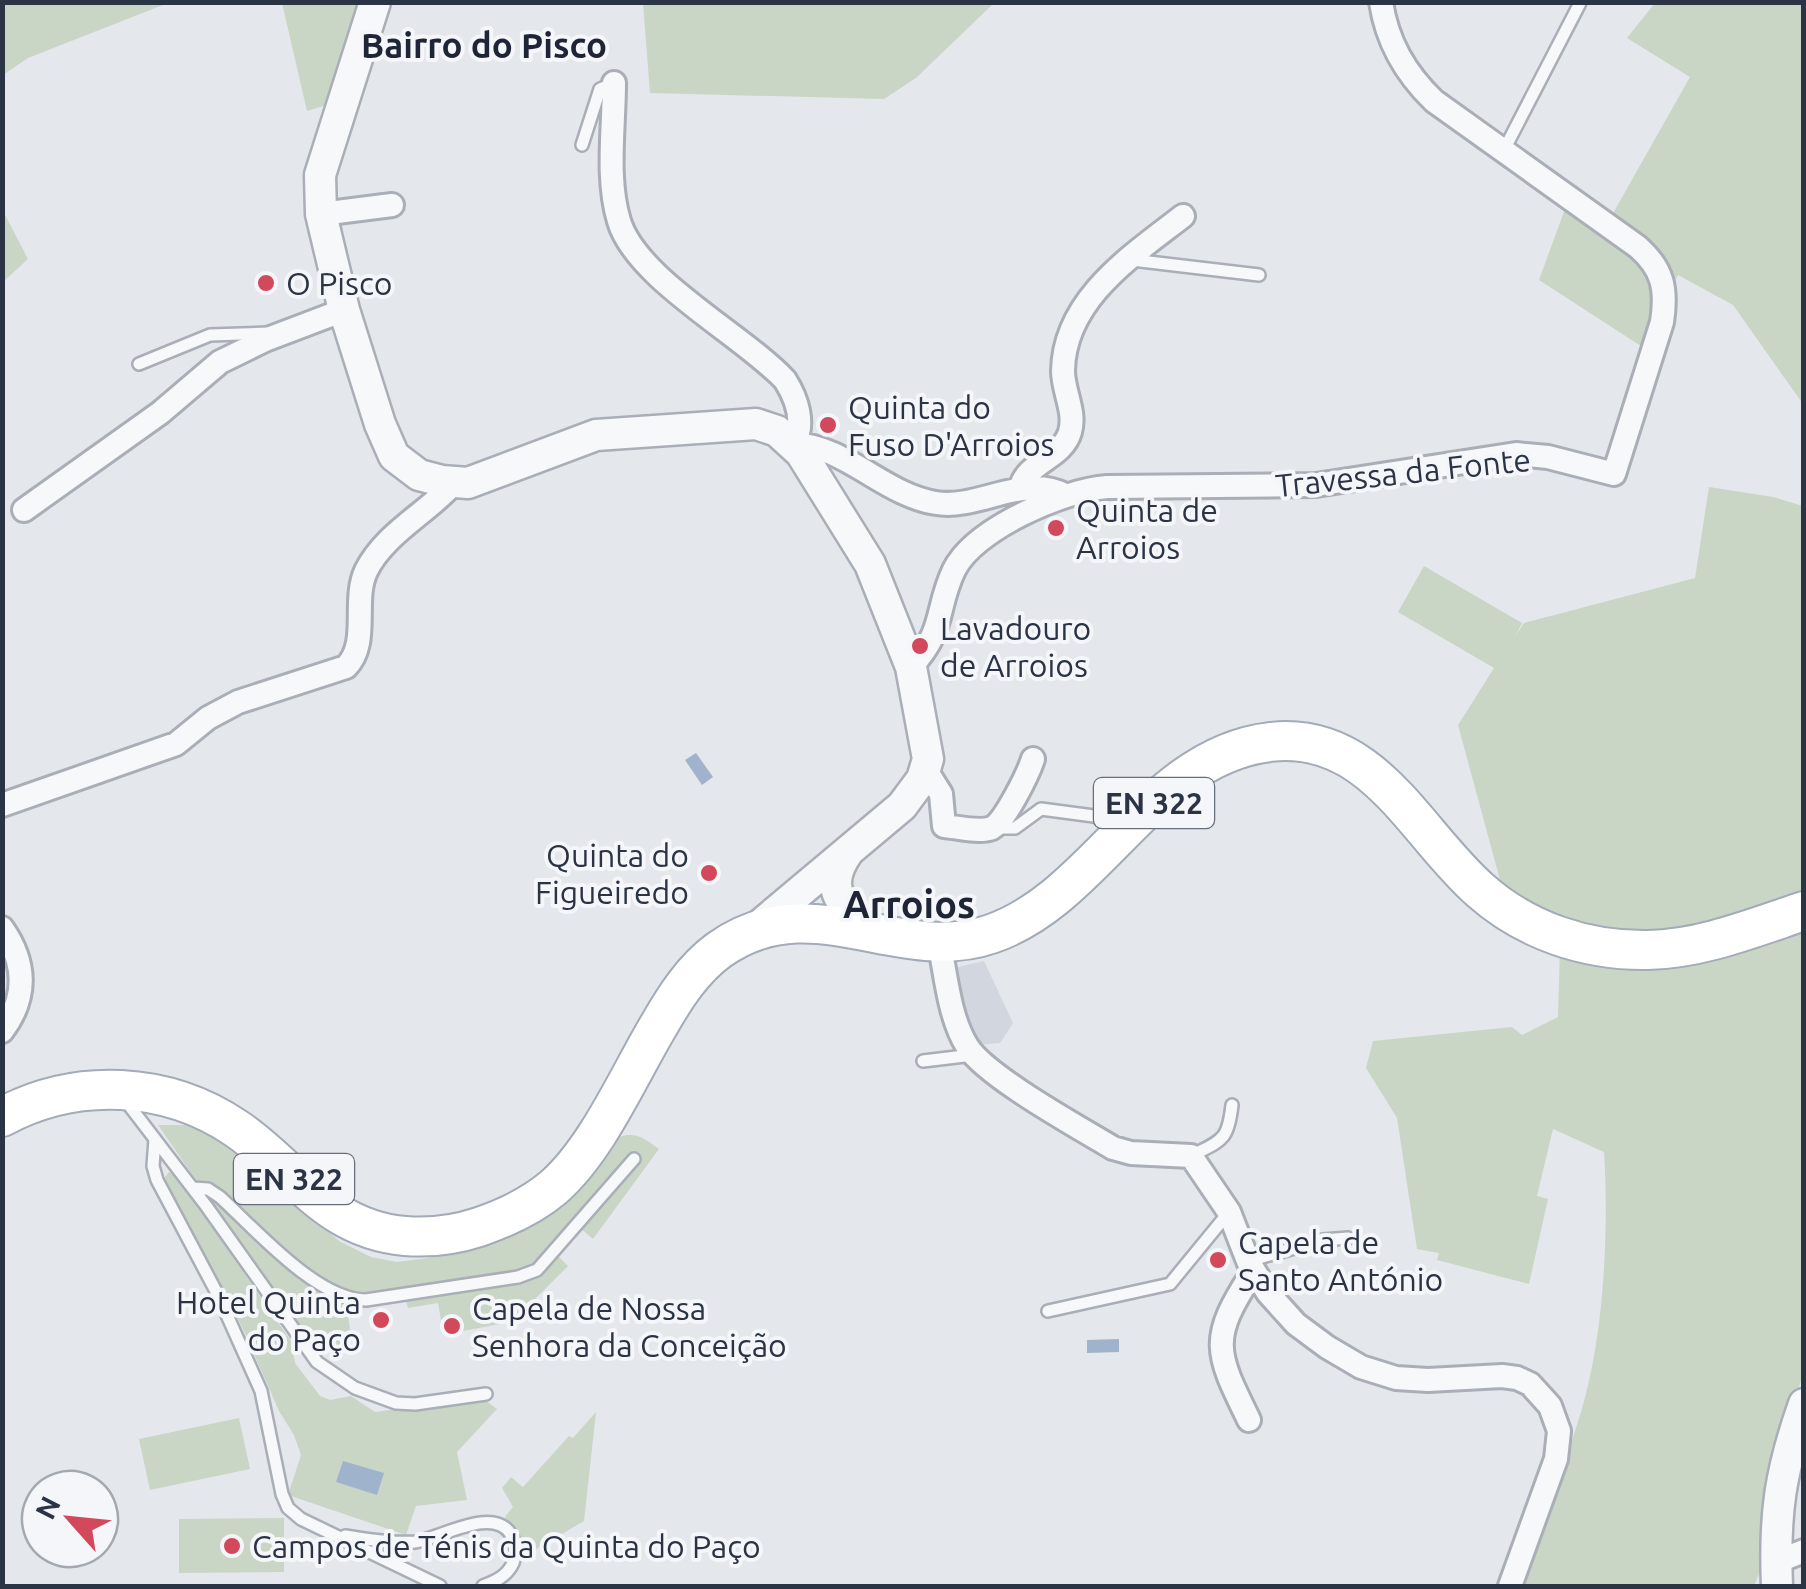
<svg xmlns="http://www.w3.org/2000/svg" width="1806" height="1589" font-family="Ubuntu,sans-serif">
  <style>
    .built { fill: #d2d6de }
    .green { fill: #c9d6c5 }
    .water { fill: #9fb4cc }
    .lines { fill: none; stroke-linecap: round; stroke-linejoin: round }
    .service-casing { stroke: #a9aeb7; stroke-width: 16 }
    .minor-casing { stroke: #a9aeb7; stroke-width: 28 }
    .tertiary-casing { stroke: #a9aeb7; stroke-width: 35 }
    .primary-casing { stroke: #a3abb8; stroke-width: 42 }
    .service { stroke: #f7f8fa; stroke-width: 11 }
    .minor { stroke: #f7f8fa; stroke-width: 22 }
    .tertiary { stroke: #f7f8fa; stroke-width: 30 }
    .primary { stroke: #fff; stroke-width: 38 }
    .poi-dot { fill: #d1495b; stroke: #f4f6f9; stroke-width: 4 }
    .labels { text-anchor: middle; dominant-baseline: central; stroke-width: 8; stroke-linejoin: round; paint-order: stroke }
    .shield { fill: #f4f6f9; stroke: #676e7b; stroke-width: 2.5 }
    .shield-label { font-size: 30px; font-weight: bold; fill: #2b3445 }
    .poi-label { font-size: 32px; fill: #2b3445; stroke: #f4f6f9; text-anchor: start }
    .street-label { font-size: 32px; fill: #2b3445; stroke: #f4f6f9 }
    .neighbourhood-label { font-size: 35px; font-weight: bold; fill: #1d2536; stroke: #f4f6f9 }
    .quarter-label { font-size: 38px; font-weight: bold; fill: #1d2536; stroke: #f4f6f9 }
  </style>
  <rect width="100%" height="100%" fill="#e4e7ec"/>
  <path class="built" d="M984,961L1013,1023L1000,1043L976,1045L967,1034L950,969Z"/>
  <path class="green" d="M3,2H168V3L28,58L3,75Z
    M282,3H366L330,104L307,111Z
    M643,3V2L994,3L916,78L884,99L650,93Z
    M1655,3H1803V404L1733,305L1678,275L1644,348L1539,280L1565,209L1603,231L1690,77L1627,38Z
    M3,211L28,259L3,282H2Z
    M1709,487L1773,497L1803,506V903L1698,931H1581L1503,891L1458,725L1494,668L1398,612L1424,566L1522,623L1516,635L1524,623L1695,578Z
    M1803,927V1375L1787,1422L1769,1550L1754,1586H1526L1524,1571C1544,1519 1565,1466 1581,1412C1604,1336 1609,1231 1604,1152L1553,1129L1537,1196L1548,1199L1529,1284L1437,1260L1439,1253L1417,1249L1397,1118L1366,1068L1373,1041L1512,1027L1522,1035L1558,1017L1560,948Z
    M158,1125H187L227,1142L339,1241L371,1257L397,1262L428,1258L499,1236L610,1141C632,1130 640,1135 659,1149L593,1239L580,1228L557,1255L568,1266L517,1317L500,1320V1324L463,1331L460,1317L441,1320L438,1303L408,1308L406,1301L347,1311L352,1340C333,1347 322,1353 305,1338Z
    M169,1172L176,1175L291,1341L295,1363L320,1396L330,1400L351,1396L375,1412L474,1399L486,1401L497,1409L457,1452L467,1500L416,1506L406,1535L288,1495L301,1455L294,1435L279,1411L243,1329L168,1185L165,1177Z
    M596,1412L584,1521L521,1558L519,1537L505,1517L513,1507L502,1488L511,1477L523,1487L569,1436L573,1438Z
    M239,1418L250,1469L150,1490L139,1439Z
    M284,1518V1572L179,1573V1519Z"/>
  <path class="water" d="M696,753L713,777L702,785L685,760Z
    M1119,1339V1352L1087,1353V1340Z
    M343,1461L384,1473L377,1495L336,1482Z"/>
  <g class="lines">
    <g class="service-casing">
      <path id="service" d="M582,145L600,89L614,83
        M1504,150L1580,3
        M1132,260L1259,275
        M139,364L210,335L269,333
        M996,828H1015L1041,809L1124,820
        M923,1061L973,1055
        M125,1100L207,1207L317,1362L355,1388L396,1403L415,1404L486,1394
        M155,1139L153,1166L157,1180L218,1295L261,1391L282,1494L288,1508L301,1519L440,1586
        M1191,1156C1222,1140 1228,1141 1232,1105
        M193,1188L208,1189L220,1197C255,1229 317,1300 366,1300L518,1277L537,1270L634,1159
        M1248,1261L1323,1240L1348,1238
        M1048,1311L1170,1284L1229,1212
        M345,1536C367,1539 392,1544 415,1542C439,1539 492,1506 510,1533C516,1542 517,1553 513,1563C507,1576 496,1581 483,1586"/>
    </g>
    <g class="minor-casing">
      <path id="minor" d="M614,83C614,127 606,179 619,221C636,279 743,335 785,380C797,399 805,423 794,444C846,446 884,495 936,503C979,510 1023,473 1065,495
        M321,214L392,205
        M1020,489C1027,461 1062,459 1070,432C1076,412 1063,391 1063,371C1064,299 1133,255 1183,216
        M24,510L160,413L220,362L265,340L344,310
        M911,667C946,629 935,610 954,570C974,529 1064,490 1107,487L1316,485L1516,454L1548,457L1614,474L1662,322C1667,289 1663,269 1638,247L1434,101C1405,73 1387,42 1381,2
        M926,770L941,794L944,826C956,827 980,833 992,828C1005,821 1028,774 1033,759
        M2,805L176,744L208,718L238,702L346,667C370,643 352,601 366,571C384,534 427,513 454,483
        M2,928C26,962 28,997 2,1031
        M939,942C946,975 949,1017 967,1046C985,1076 1080,1128 1113,1148L1131,1153L1191,1156L1229,1212L1248,1261L1268,1293L1296,1324L1327,1347L1361,1367L1396,1378L1428,1380L1502,1376L1517,1378L1530,1384L1550,1406L1559,1431L1556,1459L1510,1586
        M1249,1420C1215,1351 1209,1339 1253,1272
        M1776,1562L1804,1551"/>
    </g>
    <g class="tertiary-casing">
      <path id="tertiary" d="M375,2L320,175L321,214L344,310L380,424L394,456L419,475L442,481L468,483L596,435L756,424L777,431L801,453L870,564L911,667L928,759L922,779L902,806L753,931
        M848,852C820,892 845,908 876,932
        M1777,1586C1774,1514 1780,1472 1804,1404"/>
    </g>
    <g class="primary-casing">
      <path id="primary" d="M2,1117C76,1077 167,1081 237,1129C297,1170 325,1229 405,1236C430,1238 455,1235 479,1227C505,1218 533,1205 554,1187C598,1148 629,1075 659,1025C675,997 693,969 719,950C812,884 898,966 991,934C1097,898 1150,756 1270,742C1373,730 1415,833 1480,890C1526,931 1586,951 1648,950C1701,949 1753,928 1804,911"/>
    </g>
    <use href="#service" class="service"/>
    <use href="#minor" class="minor"/>
    <use href="#tertiary" class="tertiary"/>
    <use href="#primary" class="primary"/>
  </g>
  <g class="poi-dot">
    <circle cx="266" cy="283" r="10"/>
    <circle cx="828" cy="425" r="10"/>
    <circle cx="1056" cy="528" r="10"/>
    <circle cx="920" cy="646" r="10"/>
    <circle cx="709" cy="873" r="10"/>
    <circle cx="1218" cy="1260" r="10"/>
    <circle cx="381" cy="1320" r="10"/>
    <circle cx="452" cy="1326" r="10"/>
    <circle cx="232" cy="1546" r="10"/>
  </g>
  <g class="labels">
    <g class="shield">
      <rect x="1094" y="778" width="120" height="50" rx="8"/>
      <rect x="234" y="1154" width="120" height="50" rx="8"/>
    </g>
    <g class="shield-label">
      <text x="1154" y="803">EN 322</text>
      <text x="294" y="1179">EN 322</text>
    </g>
    <g class="poi-label">
      <text x="286" y="283">O Pisco</text>
      <text x="848" y="407">Quinta do<tspan x="848" dy="37">Fuso D'Arroios</tspan></text>
      <text x="1076" y="510">Quinta de<tspan x="1076" dy="37">Arroios</tspan></text>
      <text x="940" y="628">Lavadouro<tspan x="940" dy="37">de Arroios</tspan></text>
      <text x="689" y="855" text-anchor="end">Quinta do<tspan x="689" dy="37">Figueiredo</tspan></text>
      <text x="1238" y="1242">Capela de<tspan x="1238" dy="37">Santo António</tspan></text>
      <text x="361" y="1302" text-anchor="end">Hotel Quinta<tspan x="361" dy="37">do Paço</tspan></text>
      <text x="472" y="1308">Capela de Nossa<tspan x="472" dy="37">Senhora da Conceição</tspan></text>
      <text x="252" y="1546">Campos de Ténis da Quinta do Paço</text>
    </g>
    <g class="street-label">
      <text transform="translate(1403 472) rotate(-6)">Travessa da Fonte</text>
    </g>
    <g class="neighbourhood-label">
      <text x="484" y="45">Bairro do Pisco</text>
    </g>
    <g class="quarter-label">
      <text x="909" y="904">Arroios</text>
    </g>
  </g>
  <rect width="1806" height="1589" fill="none" stroke="#2b3445" stroke-width="10"/>
  <g transform="translate(70 1519) rotate(297)"><circle r="48" fill="#f4f6f9" stroke="#a4a8b1" stroke-width="2.5"/>
  <path d="M0-8L18 38L0 25L-18 38Z" fill="#d1495b"/>
  <text y="-15" font-size="28" font-weight="bold" text-anchor="middle" fill="#2b3445">N</text>
  </g>
</svg>
